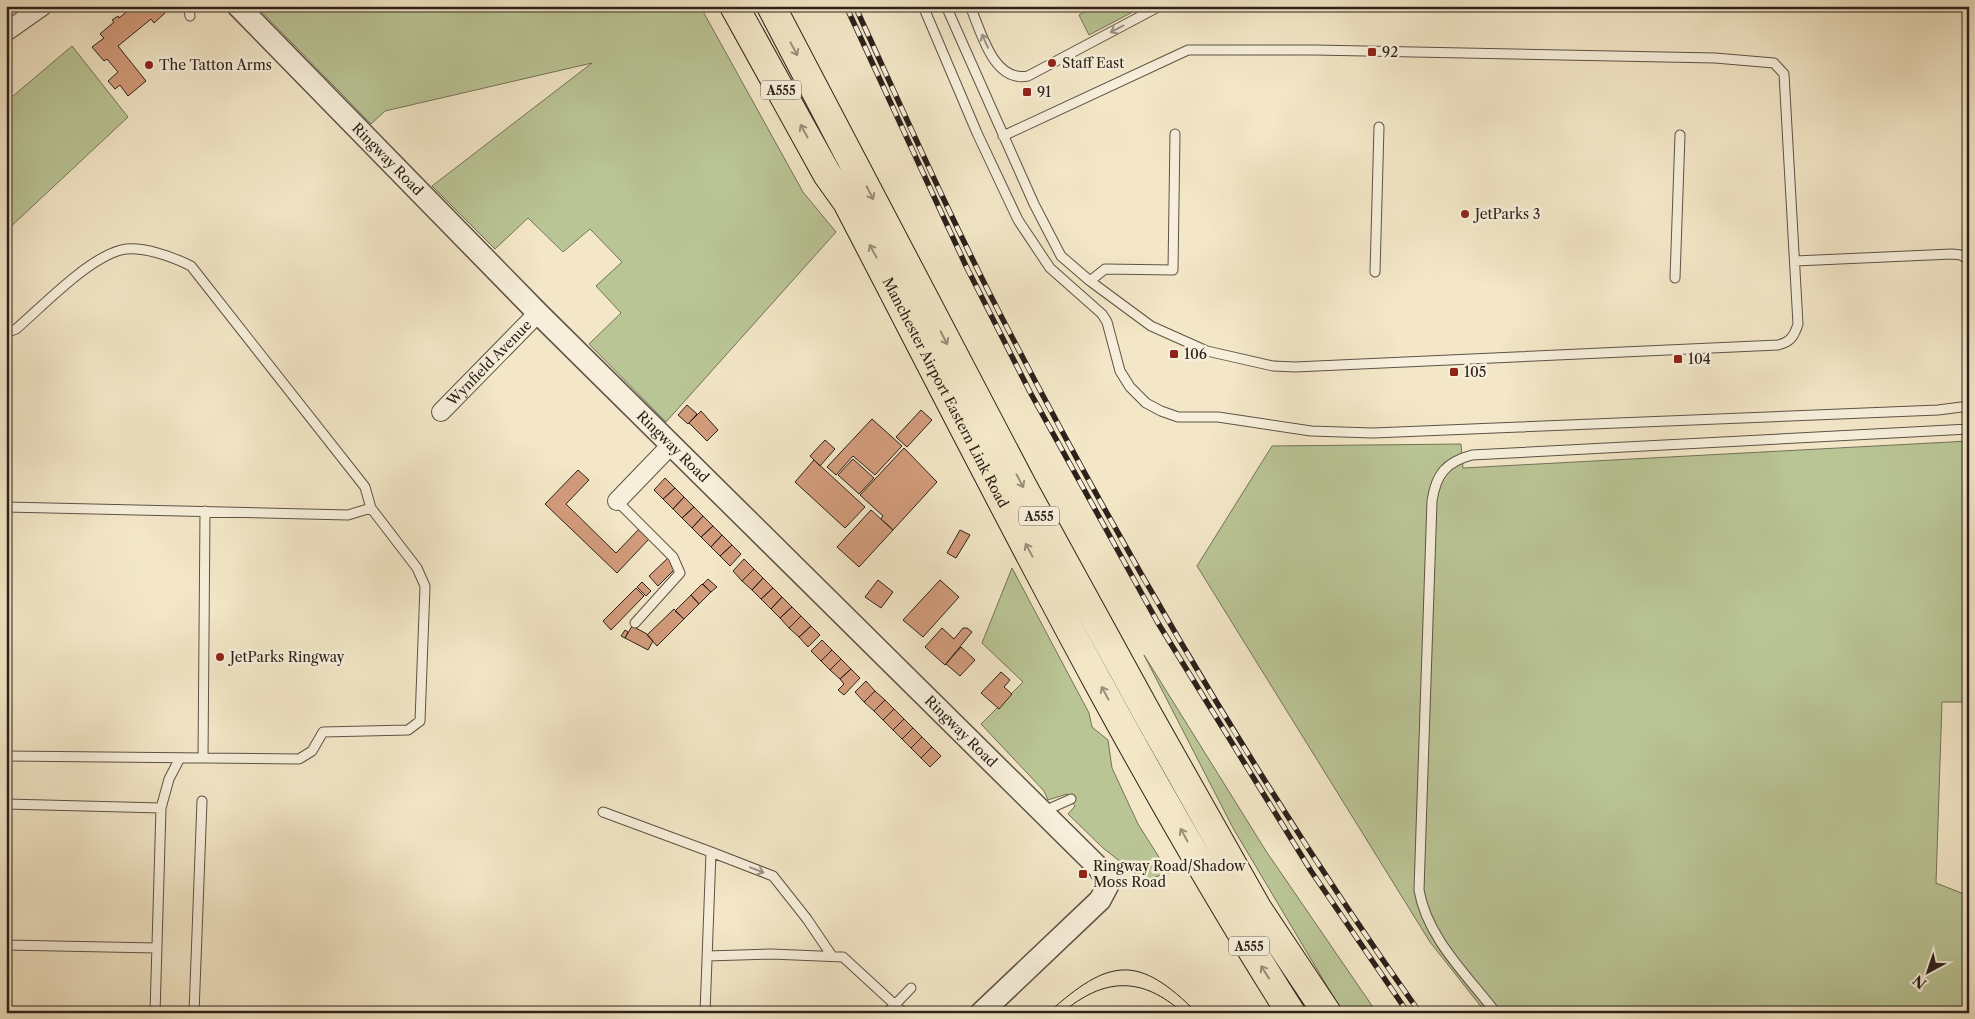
<svg xmlns="http://www.w3.org/2000/svg" width="1975" height="1019" font-family="'Libre Caslon Text',serif">
  <style>
    .green { fill: #bac596; stroke: #737358 }
    .building { fill: #d39c7c; stroke: #2c211b }
    .lines { fill: none; stroke-linecap: round; stroke-linejoin: round }
    .service-casing { stroke: #5e5246; stroke-width: 11 }
    .minor-casing { stroke: #5e5246; stroke-width: 20 }
    .tertiary-casing { stroke: #5e5246; stroke-width: 24 }
    .trunk-casing { stroke: #2c211b; stroke-width: 30 }
    .service { stroke: #f7efdb; stroke-width: 9 }
    .minor { stroke: #f7efdb; stroke-width: 18 }
    .tertiary { stroke: #f7efdb; stroke-width: 21 }
    .trunk { stroke: #f3e7c7; stroke-width: 28 }
    .tram { stroke: #2c211b; stroke-width: 1 }
    .rail-casing { stroke: #2c211b; stroke-width: 5.5 }
    .rail { stroke: #f7efdb; stroke-width: 4; stroke-dasharray: 11; stroke-linecap: butt }
    .oneway { stroke: #9c9285 }
    .oneway2 { stroke: #998e7a }
    .poi-dot { fill: #8f2418; stroke: #f7efdb; stroke-width: 2 }
    .labels { text-anchor: middle; dominant-baseline: central; stroke-width: 5; stroke-linejoin: round; paint-order: stroke }
    .shield { fill: #f7efdb; stroke: #695f55; stroke-width: 1 }
    .shield-label { font-size: 12px; font-weight: bold; fill: #2c211b }
    .poi-label { font-size: 14px; fill: #2c211b; stroke: #f7efdb; text-anchor: start }
    .street-label { font-size: 14px; fill: #2c211b; stroke: #f7efdb }
  </style>
  <rect width="100%" height="100%" fill="#f3e7c7"/>
  <filter id="stains"><feTurbulence type="fractalNoise" baseFrequency=".004" numOctaves="4"/><feColorMatrix values="0 0 0 0 .2 0 0 0 0 .09 0 0 0 0 .02 0 0 0 .5 -.17"/></filter>
  <radialGradient id="worn" r=".72"><stop offset=".6" stop-color="#630" stop-opacity="0"/><stop offset="1" stop-color="#630" stop-opacity=".3"/></radialGradient>
  <path class="green" d="M256,6H700L803,192L836,232L666,422L589,344L621,313L596,286L622,262L590,229L563,252L528,218L495,249L432,186L592,63L385,111L371,124Z
    M1095,6H1144L1089,35L1079,15Z
    M72,46L128,117L6,231V102Z
    M1969,441V702H1942L1936,883L1969,896V1013H1486L1430,942L1197,566L1272,446L1461,444L1463,468Z
    M1012,568L1089,713L1092,727L1108,740L1112,768L1138,824L1169,873L1144,880L1103,848L1068,814L1075,806L1067,794L1048,800L1044,791L981,724L1023,682L982,643Z
    M1144,655L1266,851L1377,1013H1343L1233,828Z"/>
  <path class="building" d="M134,6H159L165,13L154,23L151,19L118,46L146,81L128,96L120,85L115,89L108,81L118,72L107,59L104,61L92,47L104,38L100,34L114,22L112,20L118,16L119,18Z
    M687,405L697,414L688,424L678,415Z
    M921,410L932,420L907,447L896,437Z
    M701,411L718,430L707,441L689,423Z
    M872,419L902,446L875,475L853,456L836,475L827,467Z
    M825,440L835,449L820,466L810,456Z
    M904,448L937,482L893,530L881,519L883,516L860,495Z
    M853,459L874,478L859,494L838,475Z
    M814,460L865,507L845,528L795,482Z
    M578,470L589,480L566,504L616,553L639,529L649,539L617,573L545,504Z
    M665,478L675,488L663,499L654,490Z
    M675,488L684,497L673,509L663,499Z
    M684,497L694,507L682,518L673,509Z
    M694,507L703,516L692,528L682,518Z
    M871,510L893,530L859,567L837,547Z
    M703,516L713,526L701,537L692,528Z
    M713,526L722,535L711,547L701,537Z
    M960,530L970,535L956,558L947,553Z
    M722,535L732,545L720,556L711,547Z
    M732,545L741,554L730,566L720,556Z
    M668,558L677,567L658,586L649,576Z
    M744,559L754,569L742,581L733,571Z
    M754,569L763,578L752,590L742,581Z
    M763,578L773,588L761,599L752,590Z
    M708,579L717,587L711,592L703,584Z
    M878,580L893,592L881,608L865,597Z
    M940,580L959,597L923,637L903,620Z
    M642,582L651,591L646,596L637,587Z
    M702,584L711,592L699,604L691,595Z
    M636,588L644,596L611,630L603,621Z
    M773,588L782,597L771,609L761,599Z
    M691,595L699,604L684,619L675,611Z
    M782,597L792,607L780,618L771,609Z
    M792,607L801,616L789,628L780,618Z
    M674,609L684,619L657,646L647,635Z
    M801,616L811,626L799,637L789,628Z
    M632,626L647,634L653,641L648,650L625,638Z
    M811,626L820,635L808,647L799,637Z
    M942,628L954,639L963,628H967L972,632L945,665L925,647Z
    M625,630L628,632L625,638L621,636Z
    M822,640L832,650L821,661L811,651Z
    M961,647L975,660L960,676L946,664Z
    M832,650L841,659L830,670L821,661Z
    M841,659L851,669L840,679L830,670Z
    M851,669L860,678L844,695L838,690L844,684L840,679Z
    M1001,672L1010,680L1004,687L1012,694L999,709L981,693Z
    M866,681L875,691L864,702L855,692Z
    M875,691L885,700L874,711L864,702Z
    M885,700L894,709L883,720L874,711Z
    M894,709L904,719L893,730L883,720Z
    M904,719L913,728L902,739L893,730Z
    M913,728L922,737L911,748L902,739Z
    M922,737L932,747L921,758L911,748Z
    M932,747L941,756L930,767L921,758Z"/>
  <g class="lines">
    <g class="service-casing">
      <path id="service" d="M188,6L190,16
        M923,6L977,133L1018,220L1050,268L1102,314L1107,322L1120,371L1130,387L1146,403L1161,411L1178,417H1218L1311,431L1373,433L1938,410L1969,406
        M946,6L1034,204L1061,256L1090,281L1151,326L1207,351L1273,366L1295,367L1778,345C1790,342 1794,337 1798,324L1784,74L1774,63L1715,58L1315,50H1188L1003,136
        M970,6C981,31 993,83 1028,76L1160,6
        M1795,261L1952,254L1961,255L1969,260
        M1375,272L1379,127
        M1675,278L1680,135
        M1090,281L1105,269L1173,270L1175,134
        M6,333L16,329C43,306 87,259 121,250C141,245 173,257 191,266L365,487L371,508L417,568L425,586L420,721L408,730L323,732L312,751L299,759L6,756
        M617,501L673,557L680,573L635,623
        M6,507L348,515L371,508
        M203,758L205,511
        M6,804L161,808
        M603,812L711,852L705,1013
        M1042,812L1071,799
        M711,852L773,876L807,919L832,956
        M6,945L156,948
        M707,956L771,954L843,957L904,1013
        M155,1013L161,808L169,779L180,758
        M194,1013L202,801
        M887,1013L911,988
        M1496,1013C1468,976 1427,938 1419,890L1432,501C1436,474 1446,462 1472,455L1969,429"/>
    </g>
    <g class="minor-casing">
      <g id="minor">
        <path d="M6,32L43,6"/>
        <path id="s1" d="M441,412L538,313"/>
        <path d="M617,501L671,445"/>
      </g>
    </g>
    <g class="tertiary-casing">
      <g id="tertiary">
        <path id="s2" d="M238,6L538,313L1098,867L1109,883L1100,900L981,1013"/>
      </g>
    </g>
    <g class="trunk-casing">
      <g id="trunk">
        <path id="s3" d="M734,6L827,174L847,202C989,475 1126,753 1291,1013"/>
        <path d="M771,6L1023,487L1148,715L1257,908L1327,1013"/>
      </g>
    </g>
    <use href="#service" class="service"/>
    <use href="#minor" class="minor"/>
    <use href="#tertiary" class="tertiary"/>
    <use href="#trunk" class="trunk"/>
    <path class="tram" d="M1048,1013C1109,958 1138,953 1197,1013
      M1062,1013C1104,977 1142,976 1183,1013"/>
    <g class="rail-casing">
      <path id="rail" d="M846,6L966,266L1030,392L1158,623L1311,871L1408,1013
        M855,6C906,117 955,229 1012,337C1134,571 1267,798 1420,1013"/>
    </g>
    <use href="#rail" class="rail"/>
  </g>
  <defs><path id="oneway-shaft" d="M-6 0H5M1.5-3L5.5 0L1.5 3" fill="none" stroke-width="1.6" stroke-linecap="round" stroke-linejoin="round" transform="scale(1.25)"/></defs>
  <g class="oneway">
    <use href="#oneway-shaft" transform="translate(1117 29) rotate(152)"/>
    <use href="#oneway-shaft" transform="translate(985 41) rotate(-114)"/>
    <use href="#oneway-shaft" transform="translate(757 870) rotate(21)"/>
  </g>
  <g class="oneway2">
    <use href="#oneway-shaft" transform="translate(794 49) rotate(62)"/>
    <use href="#oneway-shaft" transform="translate(804 131) rotate(-119)"/>
    <use href="#oneway-shaft" transform="translate(870 193) rotate(63)"/>
    <use href="#oneway-shaft" transform="translate(873 251) rotate(-118)"/>
    <use href="#oneway-shaft" transform="translate(944 338) rotate(63)"/>
    <use href="#oneway-shaft" transform="translate(1020 481) rotate(62)"/>
    <use href="#oneway-shaft" transform="translate(1029 550) rotate(-118)"/>
    <use href="#oneway-shaft" transform="translate(1105 693) rotate(-118)"/>
    <use href="#oneway-shaft" transform="translate(1184 835) rotate(-119)"/>
    <use href="#oneway-shaft" transform="translate(1265 972) rotate(-122)"/>
  </g>
  <g class="poi-dot">
    <rect x="1367" y="47" width="10" height="10" rx="2.5"/>
    <circle cx="1052" cy="63" r="5"/>
    <circle cx="149" cy="65" r="5"/>
    <rect x="1022" y="87" width="10" height="10" rx="2.5"/>
    <circle cx="1465" cy="214" r="5"/>
    <rect x="1169" y="349" width="10" height="10" rx="2.5"/>
    <rect x="1673" y="354" width="10" height="10" rx="2.5"/>
    <rect x="1449" y="367" width="10" height="10" rx="2.5"/>
    <circle cx="220" cy="657" r="5"/>
    <rect x="1078" y="869" width="10" height="10" rx="2.5"/>
  </g>
  <g class="labels">
    <g class="shield">
      <rect x="761" y="80.5" width="40" height="19" rx="4"/>
      <rect x="1019" y="506.5" width="40" height="19" rx="4"/>
      <rect x="1229" y="936.5" width="40" height="19" rx="4"/>
    </g>
    <g class="shield-label">
      <text x="781" y="90">A555</text>
      <text x="1039" y="516">A555</text>
      <text x="1249" y="946">A555</text>
    </g>
    <g class="poi-label">
      <text x="1382" y="52">92</text>
      <text x="1062" y="63">Staff East</text>
      <text x="159" y="65">The Tatton Arms</text>
      <text x="1037" y="92">91</text>
      <text x="1475" y="214">JetParks 3</text>
      <text x="1184" y="354">106</text>
      <text x="1688" y="359">104</text>
      <text x="1464" y="372">105</text>
      <text x="230" y="657">JetParks Ringway</text>
      <text x="1093" y="866">Ringway Road/Shadow<tspan x="1093" dy="16">Moss Road</tspan></text>
    </g>
    <g class="street-label">
      <text stroke="none"><textPath href="#s2" startOffset="214">Ringway Road</textPath></text>
      <text stroke="none"><textPath href="#s1" startOffset="69">Wynfield Avenue</textPath></text>
      <text stroke="none"><textPath href="#s3" startOffset="441">Manchester Airport Eastern Link Road</textPath></text>
      <text stroke="none"><textPath href="#s2" startOffset="619">Ringway Road</textPath></text>
      <text stroke="none"><textPath href="#s2" startOffset="1024">Ringway Road</textPath></text>
    </g>
  </g>
  <rect width="1975" height="1019" fill="none" stroke="#f3e7c7" stroke-width="25"/>
  <rect x="8" y="8" width="1960" height="1004" fill="none" stroke="#2c211b" stroke-width="2.5"/>
  <rect x="12" y="12" width="1950" height="994" fill="none" stroke="#2c211b"/>
  <g transform="translate(1928 972) rotate(220)" stroke="#f7efdb" stroke-width="4" paint-order="stroke">
  <path d="M0-4L9 19L0 12L-9 19Z" fill="#2c211b"/>
  <text y="-8" font-size="14" font-weight="bold" text-anchor="middle" fill="#2c211b">N</text>
  </g>
  <rect width="100%" height="100%" filter="url(#stains)"/>
  <rect width="100%" height="100%" fill="url(#worn)"/>
</svg>
